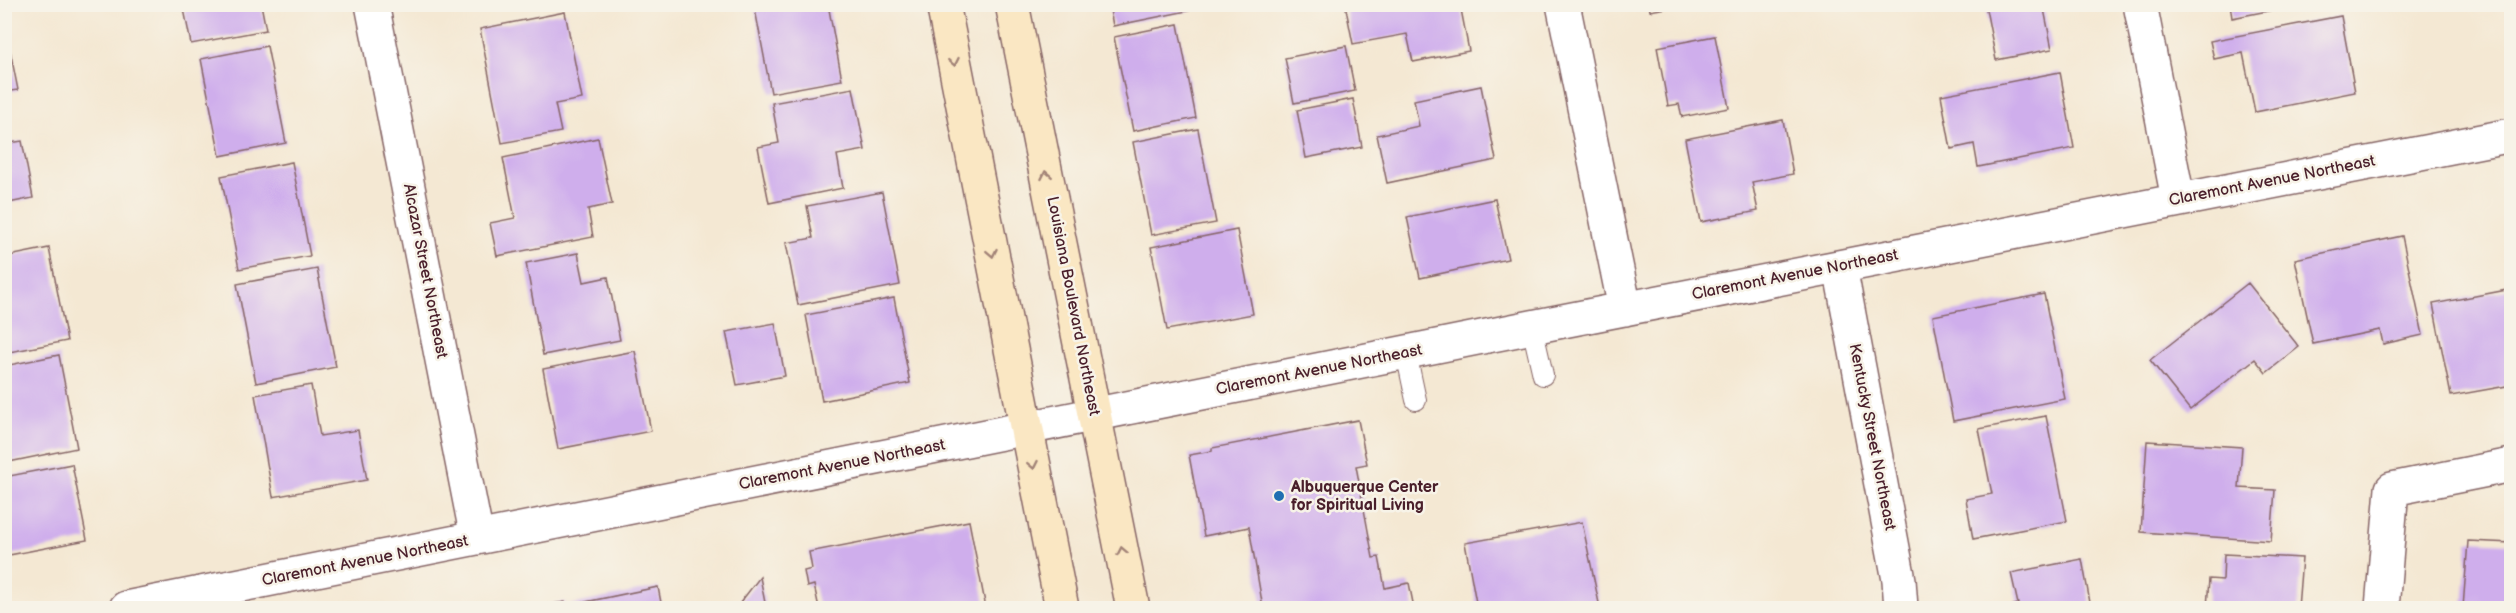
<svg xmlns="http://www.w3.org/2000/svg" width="2516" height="613" font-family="'Balsamiq Sans',sans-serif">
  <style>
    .building { fill: #cfaeec }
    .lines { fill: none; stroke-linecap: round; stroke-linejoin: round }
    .lane-casing { stroke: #866566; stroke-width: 22 }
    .street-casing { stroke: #866566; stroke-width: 36 }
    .secondary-casing { stroke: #866566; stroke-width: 36 }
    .lane { stroke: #fff; stroke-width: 20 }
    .street { stroke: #fff; stroke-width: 33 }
    .secondary { stroke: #fae7c3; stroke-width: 33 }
    .oneway { stroke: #a28377 }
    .poi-dot { fill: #1f6fb2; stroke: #f7f3e8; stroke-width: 2 }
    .labels { text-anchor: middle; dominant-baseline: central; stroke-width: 5; stroke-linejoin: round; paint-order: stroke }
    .street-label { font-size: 16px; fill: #4a1f2b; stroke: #f7f3e8 }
    .poi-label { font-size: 16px; font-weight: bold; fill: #4a1f2b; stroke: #f7f3e8; text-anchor: start }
  </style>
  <rect width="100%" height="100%" fill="#f7f3e8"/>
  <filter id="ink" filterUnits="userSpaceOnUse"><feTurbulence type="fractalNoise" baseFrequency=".0167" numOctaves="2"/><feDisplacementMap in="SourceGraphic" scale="12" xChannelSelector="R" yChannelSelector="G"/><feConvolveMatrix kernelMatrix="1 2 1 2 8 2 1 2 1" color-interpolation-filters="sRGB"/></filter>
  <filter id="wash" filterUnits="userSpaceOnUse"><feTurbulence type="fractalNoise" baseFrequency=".008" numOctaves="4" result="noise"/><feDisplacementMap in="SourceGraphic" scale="24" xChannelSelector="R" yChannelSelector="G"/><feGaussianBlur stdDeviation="1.35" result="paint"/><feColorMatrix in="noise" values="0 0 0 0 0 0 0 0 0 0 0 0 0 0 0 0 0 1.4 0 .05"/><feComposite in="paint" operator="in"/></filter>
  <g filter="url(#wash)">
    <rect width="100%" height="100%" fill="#f4e8d3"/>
    <g id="blocks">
      <path class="building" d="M183,4H261L266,30L191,44Z
        M754,4H828L842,80L771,93Z
        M1109,4H1196L1197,9L1113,26Z
        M1345,4H1460L1469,51L1413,62L1407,34L1353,44Z
        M1649,4H1678V6L1650,11Z
        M1985,4H2043L2052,49L1996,60Z
        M2230,4H2288V7L2232,18Z
        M565,12L582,99L555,104L561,132L502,143L480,29Z
        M2341,16L2355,92L2255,112L2243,53L2214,59L2210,41Z
        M1178,24L1196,118L1133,131L1114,37Z
        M7,35L18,90L4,92V36Z
        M1715,36L1729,108L1682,117L1679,104L1668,106L1657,47Z
        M267,46L286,143L220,156L201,59Z
        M1346,46L1355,91L1294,103L1285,58Z
        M2060,72L2074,148L1978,167L1974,144L1951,149L1941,95Z
        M1481,86L1496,160L1387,183L1377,135L1419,126L1414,100Z
        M853,88L865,150L837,155L843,188L769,203L758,147L779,143L772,103Z
        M1353,99L1362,147L1306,158L1297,110Z
        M1783,120L1793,174L1752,182L1758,211L1701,222L1685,139Z
        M1198,129L1216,223L1151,235L1133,142Z
        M598,138L612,204L588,209L593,237L497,256L490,223L515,218L503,158Z
        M22,141L33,198L4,204V144Z
        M292,162L310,256L239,269L221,176Z
        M882,192L900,285L798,305L786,243L813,238L807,206Z
        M1495,199L1508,259L1420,278L1407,217Z
        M1237,230L1253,314L1167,330L1151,247Z
        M2402,236L2423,335L2383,344L2380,330L2313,344L2295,259Z
        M49,248L67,341L4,353V257Z
        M578,253L584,282L608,277L620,340L543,355L526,263Z
        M317,269L336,367L256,383L237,284Z
        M2248,283L2299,347L2266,373L2255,359L2190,410L2150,360Z
        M2512,289V385L2451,396L2433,304Z
        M2044,294L2065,399L1953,421L1933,316Z
        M894,298L910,383L822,401L806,315Z
        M775,323L785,376L737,385L726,332Z
        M635,351L651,431L558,449L543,369Z
        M59,355L77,448L4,463V366Z
        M311,385L320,436L358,430L367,480L273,497L255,395Z
        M2046,416L2067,521L1973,539L1966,499L1992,494L1979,429Z
        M1358,420L1367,464L1356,466L1373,558L1379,557L1385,588L1409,583L1414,608H1263L1249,527L1204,536L1189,455L1212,451V448Z
        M2147,441L2242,447L2239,488L2275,490L2271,541L2141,532Z
        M72,464L87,540L4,556V477Z
        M969,521L986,608H819L814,585L807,587L804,571L812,569L809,552Z
        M1582,522L1600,608H1477L1465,543Z
        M2468,541L2512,543V608H2463Z
        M2224,554L2302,558L2298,608H2207L2209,579L2223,580Z
        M2082,559L2091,608H2003L2018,604L2011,573Z
        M760,577L766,608H736Z
        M658,587L662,608H546L545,605L565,602L566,606Z"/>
    </g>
  </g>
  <g filter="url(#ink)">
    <use href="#blocks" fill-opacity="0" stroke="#866566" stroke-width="1.5"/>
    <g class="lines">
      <g class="lane-casing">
        <path id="lane" d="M1532,327L1543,375
          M1406,353L1416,400"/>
      </g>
      <g class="street-casing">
        <path id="street" d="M372,4L477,538
          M1563,4L1625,309
          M2140,4L2178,199
          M1840,267L1899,580L1901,608
          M126,608L1532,327L2512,135
          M2382,608L2392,489L2512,465"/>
      </g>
      <g class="secondary-casing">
        <path id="secondary" d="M943,4L1062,608
          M1012,4L1133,608"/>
      </g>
      <use href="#lane" class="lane"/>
      <use href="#street" class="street"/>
      <use href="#secondary" class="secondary"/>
    </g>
    <defs><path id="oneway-chevron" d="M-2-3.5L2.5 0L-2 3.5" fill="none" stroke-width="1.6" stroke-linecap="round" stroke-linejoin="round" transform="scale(1.5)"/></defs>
    <g class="oneway">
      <use href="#oneway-chevron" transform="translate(954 62) rotate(79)"/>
      <use href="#oneway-chevron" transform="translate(1046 175) rotate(-101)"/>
      <use href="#oneway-chevron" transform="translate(992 253) rotate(79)"/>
      <use href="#oneway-chevron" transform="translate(1033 465) rotate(79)"/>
      <use href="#oneway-chevron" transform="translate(1122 551) rotate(-101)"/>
    </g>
  </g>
  <circle class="poi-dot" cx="1279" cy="496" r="6"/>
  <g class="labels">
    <g class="street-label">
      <text transform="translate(2272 181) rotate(-11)">Claremont Avenue Northeast</text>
      <text transform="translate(425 271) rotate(79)">Alcazar Street Northeast</text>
      <text transform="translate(1795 275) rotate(-11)">Claremont Avenue Northeast</text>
      <text transform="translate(1073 306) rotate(79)">Louisiana Boulevard Northeast</text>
      <text transform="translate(1319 370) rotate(-11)">Claremont Avenue Northeast</text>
      <text transform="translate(1872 437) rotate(79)">Kentucky Street Northeast</text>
      <text transform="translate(842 465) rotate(-11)">Claremont Avenue Northeast</text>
      <text transform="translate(365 561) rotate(-11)">Claremont Avenue Northeast</text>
    </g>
    <g class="poi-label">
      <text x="1291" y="487">Albuquerque Center<tspan x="1291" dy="18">for Spiritual Living</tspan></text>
    </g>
  </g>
  <rect width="2516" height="613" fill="none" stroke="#f7f3e8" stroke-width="24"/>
</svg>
